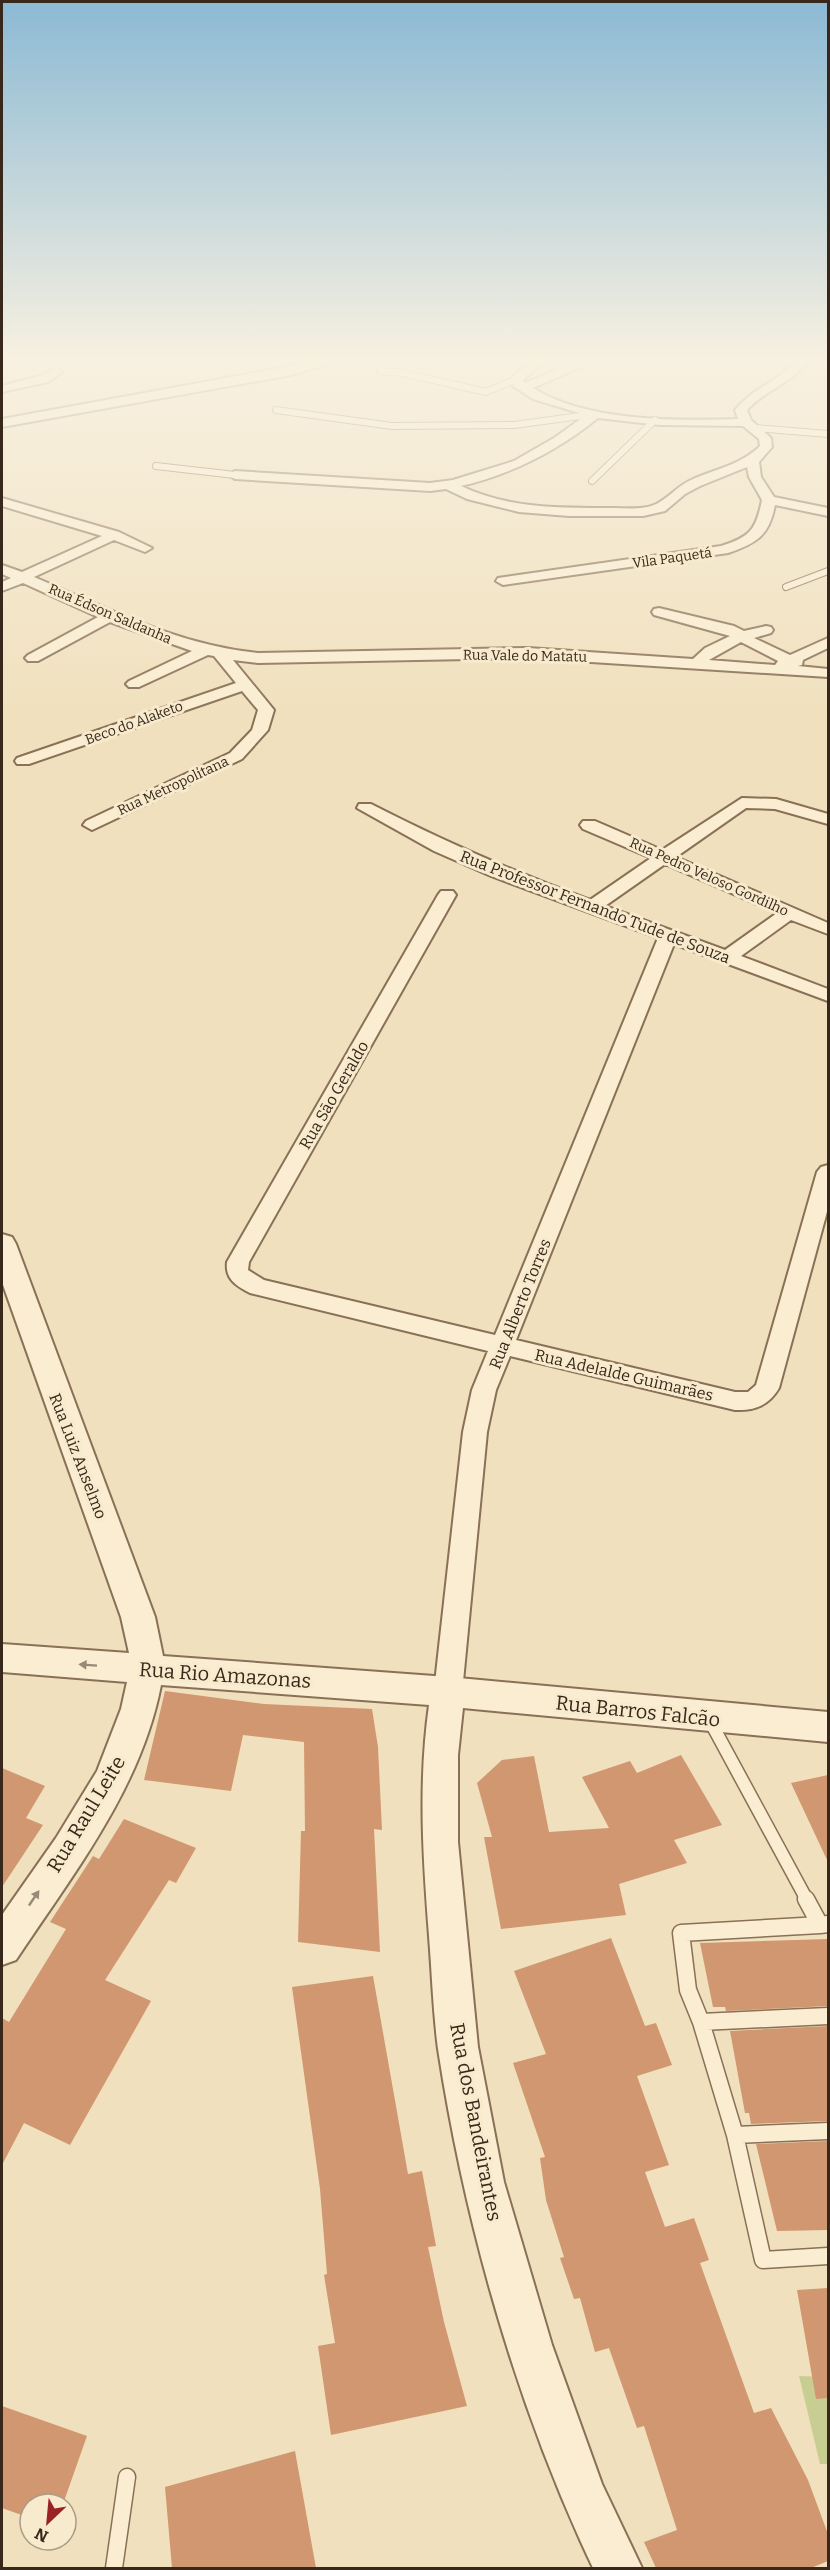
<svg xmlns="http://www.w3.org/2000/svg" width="830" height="2570" font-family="Bitter,serif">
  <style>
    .green { fill: #c8ce91 }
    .building { fill: #d09771 }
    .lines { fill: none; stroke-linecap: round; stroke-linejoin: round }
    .service-far2-casing { stroke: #897056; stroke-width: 8 }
    .service-far1-casing { stroke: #897056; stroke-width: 15 }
    .service-casing { stroke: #897056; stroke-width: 19 }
    .minor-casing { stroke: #897056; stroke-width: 4 }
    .tertiary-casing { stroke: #897056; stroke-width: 4 }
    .service-far2 { stroke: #faedd1; stroke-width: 6 }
    .service-far1 { stroke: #faedd1; stroke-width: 12 }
    .service { stroke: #faedd1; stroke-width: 16 }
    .minor { fill: #faedd1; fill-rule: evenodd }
    .tertiary { fill: #faedd1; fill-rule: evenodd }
    .oneway { fill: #988a76 }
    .labels { text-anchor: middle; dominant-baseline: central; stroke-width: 6; stroke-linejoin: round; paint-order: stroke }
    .far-street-label { font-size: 14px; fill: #37281b; stroke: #f7eacd }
    .street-label { font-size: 16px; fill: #37281b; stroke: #f7eacd }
    .near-street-label { font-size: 20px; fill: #37281b; stroke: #f7eacd }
  </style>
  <rect width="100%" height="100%" fill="#f0e0bd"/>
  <path class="green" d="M799,2376L828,2377V2464H820Z"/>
  <path class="building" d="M165,1691L264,1704L372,1709L378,1747L382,1830L374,1829L380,1952L298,1942L301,1831H305L304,1742L243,1735L231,1791L144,1780Z
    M681,1755L722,1825L674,1840L687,1863L619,1884L626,1915L501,1929L484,1837H492L477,1783L502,1760L534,1756L549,1832L609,1828L582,1777L630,1761L637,1773Z
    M2,1768L45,1786L26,1818L43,1825L2,1887Z
    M828,1775V1862L791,1783Z
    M124,1819L196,1848L176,1883L169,1880L105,1980L151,2001L70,2145L24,2123L2,2165V2018L9,2022L66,1929L50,1922L93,1856L99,1859Z
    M611,1938L645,2026L656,2023L672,2065L637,2076L669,2165L645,2172L665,2227L694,2218L709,2260L700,2263L754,2413L771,2408L808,2480L828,2534V2561L811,2568H656L644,2542L677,2530L644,2426L637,2428L609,2348L595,2352L580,2298L574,2299L560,2258L564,2257L546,2200L540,2158L545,2157L513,2063L546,2054L514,1971Z
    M828,1939V2006L726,2011L725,2007H713L700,1943Z
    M373,1976L408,2174L422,2171L436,2246L428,2247L444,2322L467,2406L331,2435L318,2346L335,2343L324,2275L327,2274L320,2189L292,1987Z
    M828,2026V2121L751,2124L749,2113H745L730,2031Z
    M828,2141V2230L777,2231L756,2144Z
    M828,2288V2398L816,2399L797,2290Z
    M2,2406L87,2436L63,2504H30V2518L2,2508Z
    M295,2451L316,2568H172L165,2487Z"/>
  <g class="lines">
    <g class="service-far2-casing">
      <path id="service-far2" d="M380,371L403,373L486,392L517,379
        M276,410L392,426L514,425L595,414
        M756,428L828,434
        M156,466L235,475
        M592,481L655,420
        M786,587L828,571"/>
    </g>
    <g class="service-far1-casing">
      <path id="service-far1" d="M710,1721L807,1900"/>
    </g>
    <g class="service-casing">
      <path id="service" d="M806,1899L820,1925L828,1924
        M820,1925L681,1933L688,1990L701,2022L735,2135L763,2260L828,2256
        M701,2022L828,2016
        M735,2135L828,2131
        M114,2568L127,2477"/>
    </g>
    <g class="minor-casing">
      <path id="minor" d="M324,360H344L291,375L2,427V419Z
        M534,360H547L523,380L525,383L579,360H591L590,363L533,388C587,422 677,421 738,419L735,410C752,388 780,381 797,360H809C793,383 765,390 747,410L751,420L771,438L772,447L759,462L761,477L774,497L828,508V516L775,505C769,536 757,543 728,553L503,585L496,581L498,578L721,546C750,537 756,530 762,500L749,477L747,467L700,486L685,494L665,511L643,516H569L519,512L467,499L446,489L430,491L235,479L229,475L235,471L430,483L453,480L514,461L554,438L586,415L533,399L513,386V376ZM598,418L660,425L743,426L759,439L760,446C741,465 715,469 691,480C677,486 667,500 654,505C641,510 626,508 613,508C561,508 509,509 461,486C512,474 557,451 598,418Z
        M56,368L62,372L48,382L2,392V386L40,376Z
        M2,498L119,532L152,548L145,552L114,540L34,577C110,609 174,644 258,653L528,648L693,659L705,648L730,636L654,615L652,612L654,609L659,608L734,626L744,631L766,626L771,627L773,630L771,633L754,638L790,655L828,638V648L803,660L802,665L798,666L828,669V677L528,658L258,663L233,660L274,710L268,730L242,759L92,830L83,825L86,821L230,753L252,730L258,710L242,691L29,764H17L15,761L17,758L236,683L214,656L208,655L139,687H129L126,684L129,681L192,651L110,622L38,661H28L25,658L28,655L98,617L23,583L2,591V582L11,578L2,574V565L22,572L102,536L2,506ZM741,642L778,661L775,665L709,660Z
        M742,798L776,799L828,814V824L775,809L746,808L676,857L828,923V934L791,920L741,956L828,989V1001L674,944L516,1340L735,1392H748L756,1385L817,1172L821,1167L828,1165V1208L779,1388C769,1405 755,1411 735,1410L510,1356L496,1390L487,1432L462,1692L458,1700L448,1704L438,1700L434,1692L463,1432L472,1390L488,1351L250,1293C236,1286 225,1279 227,1262L438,895L441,891H453L456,895L249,1262L248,1270L264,1280L495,1335L658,938L491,876L434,851L357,808L359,804H371C443,841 514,872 590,900L651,858L583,829L580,825L583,821H595L662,850ZM665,864L777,913L725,950L605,906Z"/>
    </g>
    <g class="tertiary-casing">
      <path id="tertiary" d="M2,1234L12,1237L16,1244L155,1617L163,1656L448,1677L828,1712V1742L463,1708L458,1755V1842L478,2047L504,2182L552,2345L602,2484L642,2568H593C517,2408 465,2225 438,2049C433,2012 432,1973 429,1936C423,1858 418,1783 429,1705L161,1685C141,1789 73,1874 16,1960L2,1965V1915L56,1838L97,1771L121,1709L127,1682L2,1672V1644L129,1653L121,1617L2,1282Z"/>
    </g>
    <use href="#service-far2" class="service-far2"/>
    <use href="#service-far1" class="service-far1"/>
    <use href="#service" class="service"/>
    <use href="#minor" class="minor"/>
    <use href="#tertiary" class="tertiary"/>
  </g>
  <defs><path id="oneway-solid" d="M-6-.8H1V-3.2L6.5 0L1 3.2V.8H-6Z" transform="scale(1.5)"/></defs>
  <g class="oneway">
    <use href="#oneway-solid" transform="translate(88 1665) rotate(-176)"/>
    <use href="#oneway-solid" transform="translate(34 1898) rotate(-56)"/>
  </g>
  <linearGradient id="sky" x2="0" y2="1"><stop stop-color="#8bb9d4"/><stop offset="0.5" stop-color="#f8f1e1"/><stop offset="1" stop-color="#f8f1e1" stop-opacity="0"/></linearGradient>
  <rect width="830" height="720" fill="url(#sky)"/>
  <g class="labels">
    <g class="far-street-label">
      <text transform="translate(672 558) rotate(-8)">Vila Paquetá</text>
      <text transform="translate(110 614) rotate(23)">Rua Édson Saldanha</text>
      <text transform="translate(525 656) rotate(1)">Rua Vale do Matatu</text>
      <text transform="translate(134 723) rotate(-20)">Beco do Alaketo</text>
      <text transform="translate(173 786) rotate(-25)">Rua Metropolitana</text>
      <text transform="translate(709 877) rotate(24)">Rua Pedro Veloso Gordilho</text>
    </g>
    <g class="street-label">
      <text transform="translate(595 907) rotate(21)">Rua Professor Fernando Tude de Souza</text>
      <text transform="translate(334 1095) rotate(-60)">Rua Sāo Geraldo</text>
      <text transform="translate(520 1304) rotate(-68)">Rua Alberto Torres</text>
      <text transform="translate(624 1375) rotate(13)">Rua Adelalde Guimarães</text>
      <text transform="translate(78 1456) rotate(69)">Rua Luiz Anselmo</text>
    </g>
    <g class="near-street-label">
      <text transform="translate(225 1675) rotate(4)">Rua Rio Amazonas</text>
      <text transform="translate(638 1711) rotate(6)">Rua Barros Falcão</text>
      <text transform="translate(86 1814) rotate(-59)">Rua Raul Leite</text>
      <text transform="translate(476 2122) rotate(79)">Rua dos Bandeirantes</text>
    </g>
  </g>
  <rect width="830" height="2570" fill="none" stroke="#37281b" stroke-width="6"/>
  <g transform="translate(48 2522) rotate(206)"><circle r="28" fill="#f7eacd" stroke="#aa9c86" stroke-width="1.5"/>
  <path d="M0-4.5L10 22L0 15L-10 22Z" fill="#9a2325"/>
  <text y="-9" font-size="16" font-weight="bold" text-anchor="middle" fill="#37281b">N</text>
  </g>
</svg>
